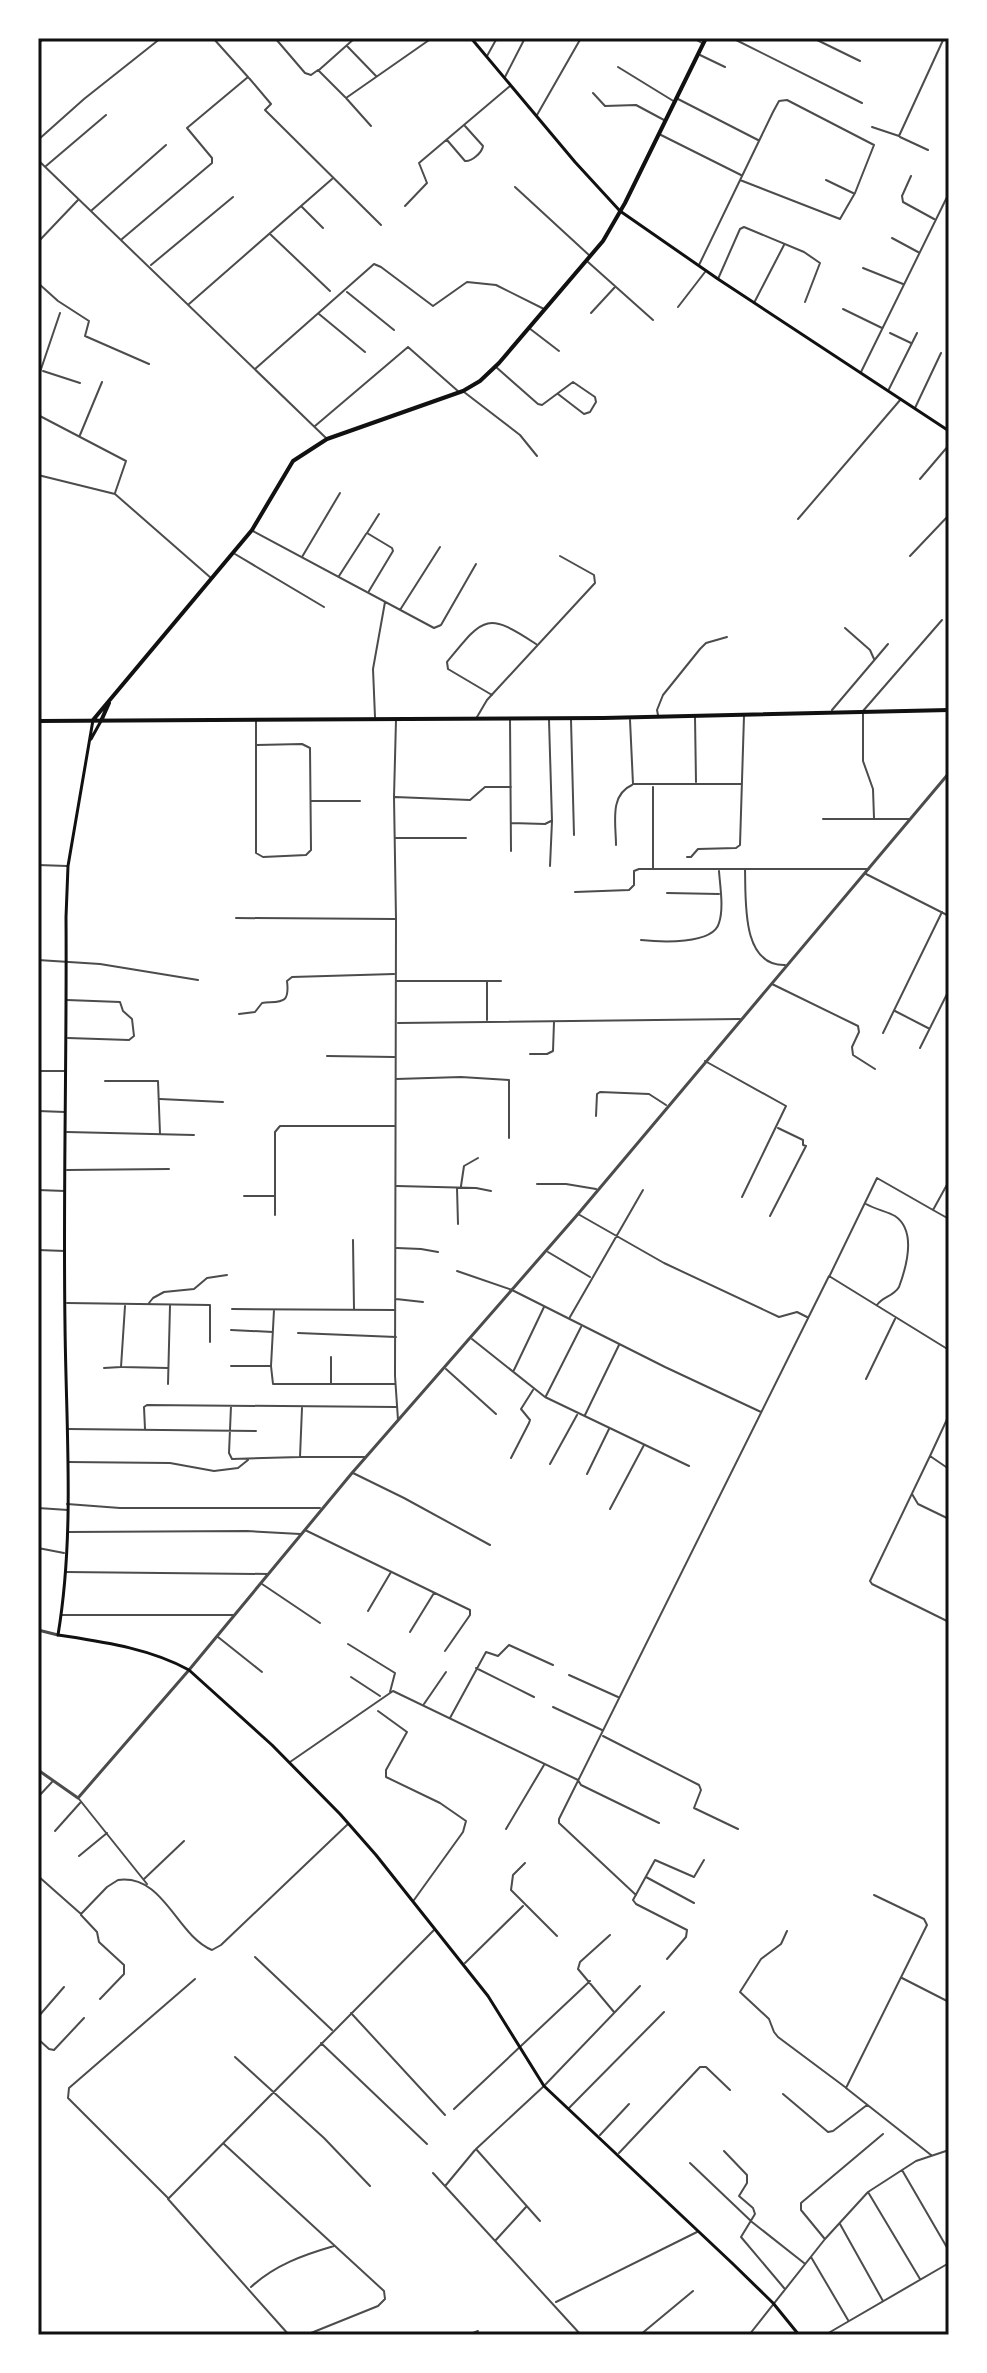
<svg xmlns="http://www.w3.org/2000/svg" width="987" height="2373" font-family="'Archivo Narrow',sans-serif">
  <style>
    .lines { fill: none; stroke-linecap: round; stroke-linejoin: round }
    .minor { stroke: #4c4c4c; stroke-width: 2 }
    .tertiary { stroke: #4c4c4c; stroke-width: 3 }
    .secondary { stroke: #111; stroke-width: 3 }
    .primary { stroke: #111; stroke-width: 4 }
    .neatline { fill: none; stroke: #111; stroke-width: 3 }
  </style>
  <rect width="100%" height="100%" fill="#fff"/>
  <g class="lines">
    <path class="minor" d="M275,38L305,73L311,75L318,70L345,97
      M693,38L702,43
      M732,38L862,103
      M813,38L860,61
      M38,44L44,38
      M347,46L376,76
      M700,55L725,67
      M487,56L497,38
      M618,67L675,102
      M319,70L355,38
      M505,77L525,38
      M249,78L271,104L265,110L381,225
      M593,93L605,106L636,105L664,120
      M678,99L758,140
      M537,115L581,38
      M371,126L346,98L432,38
      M872,127L899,136L944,38
      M661,135L741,175
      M900,137L928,150
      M38,140L84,99L161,38
      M447,140L465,161C471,162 482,153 483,146L465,126
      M38,160L326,438
      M46,166L106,115
      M911,176L902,196L903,202L934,219
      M826,180L853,193
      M515,187L590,256
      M405,206L427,183L419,163L510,86
      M302,207L323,228
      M92,210L166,145
      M270,234L330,291
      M892,238L918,252
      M122,239L212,163V158L187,128L248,77L213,38
      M38,242L78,200
      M588,262L653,320
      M151,265L233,197
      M699,265L773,112L779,101L787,100L874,145L855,193L840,219L740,180
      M863,268L903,284
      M718,279L740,229L744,227L804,252L820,263L805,302
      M38,283L58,301L89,321L85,336L149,364
      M347,292L394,330
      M754,303L784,245
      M189,304L332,179
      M678,307L705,272
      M843,309L882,328
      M591,313L615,287
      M319,314L365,352
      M529,328L559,351
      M890,333L911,343
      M496,367L538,404L542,405L573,382L595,397L596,402L590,412L584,414L558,394
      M255,369L374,264L381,267L433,306L467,282L496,285L544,309
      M43,371L80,383
      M861,372L949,193
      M38,378L60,313
      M889,389L917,333
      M464,392L520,435L537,456
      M915,408L941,353
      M38,415L126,461L115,493
      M315,426L408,347L459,392
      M80,435L102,382
      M38,475L115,494L211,578
      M920,479L949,445
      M798,519L901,399
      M253,531L434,628L441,625L476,564
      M235,554L324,607
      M910,556L949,515
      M302,557L340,493
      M339,576L366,534
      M369,591L393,551L392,548L367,533L379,514
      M400,610L440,547
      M845,628L870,650L874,659
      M492,695L448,669L447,662C484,617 486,611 536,644
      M832,710L888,644
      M658,715L657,710L663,695L700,649L706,643L727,637
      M375,717L373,669L385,602
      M477,717L487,700L595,583L594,575L560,556
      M695,717L696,782
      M510,719L511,851
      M256,720V853L263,857L306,855L311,850L310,748L302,744L257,745
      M396,720L394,797L396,919L395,1376L398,1420
      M549,720L552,821L550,866
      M571,720L574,835
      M630,720L633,784H742
      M395,797L470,800L485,787H511
      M312,801H360
      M874,818L873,789L863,761V711L942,620
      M823,819H910
      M511,823L545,824L551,821
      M396,838H466
      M616,845C616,824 609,795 632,785
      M687,857H691L698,849L736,848L740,845L744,716
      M38,865L67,866
      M653,868V787
      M745,869C746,900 741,966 785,965
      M866,874L949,916
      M575,892L629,890L634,885V871L639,869H869
      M667,893L719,894
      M236,918L395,919
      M641,940C660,942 713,945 719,923C724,908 720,886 719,871
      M38,960L100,964L198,980
      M396,981H501
      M772,984L858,1026L859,1032L852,1047L853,1055L875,1069
      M67,1000L120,1002L123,1011L132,1019L134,1036L129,1040L68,1038
      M895,1011L928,1028
      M239,1014L255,1012L262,1003C281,1001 290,1005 287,981L292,977L394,974
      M487,1020V982
      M398,1023L740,1019
      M883,1033L942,912
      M920,1048L949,990
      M530,1054H547L553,1051L554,1022
      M327,1056L394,1057
      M705,1061L786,1106L742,1197
      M38,1071H65
      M396,1079L461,1077L509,1080V1138
      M105,1081H158L160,1134
      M160,1099L223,1102
      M38,1111L65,1112
      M596,1116L597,1094L600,1092L649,1094L666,1105
      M67,1132L194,1135
      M67,1170L169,1169
      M949,1181L933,1210L949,1219
      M537,1184H566L596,1189
      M397,1186L476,1188L491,1191
      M461,1186L464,1166L478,1158
      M457,1188L458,1224
      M38,1190L65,1191
      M244,1196H275
      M866,1204C875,1209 888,1212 895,1216C917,1231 906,1268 899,1287C893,1297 883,1296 877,1305
      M578,1214L664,1263L779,1317L797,1312L807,1317
      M275,1215V1132L280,1126H394
      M770,1216L806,1146L803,1145V1140L778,1128
      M353,1240L354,1309
      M397,1248L421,1249L438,1252
      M38,1250L65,1251
      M548,1252L590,1277
      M457,1271L512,1290L665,1367L761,1412
      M830,1275L877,1178L933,1210
      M396,1299L423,1302
      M67,1303L210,1305V1342
      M149,1303L153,1298L164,1292L194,1289L207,1278L227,1275
      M232,1309L395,1310
      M274,1310L271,1366L273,1384H395
      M570,1317L643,1190
      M231,1330L273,1332
      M298,1333L396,1337
      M472,1339L545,1397L689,1466
      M231,1366H270
      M122,1367L168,1368
      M104,1368L121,1367L125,1306
      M446,1369L496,1414
      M514,1370L544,1307
      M866,1379L895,1319
      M331,1383V1357
      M168,1384L170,1306
      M546,1396L581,1327
      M231,1406L229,1453L232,1459L300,1457
      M302,1408L300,1457H365
      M585,1415L619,1345
      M949,1415L930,1456L949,1469
      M68,1429L256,1431
      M145,1429L144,1407L147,1405L396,1407
      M930,1456L870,1581L872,1584L949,1622
      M511,1458L529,1423L530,1420L521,1409L533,1390
      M68,1462L170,1463L214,1471L238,1468L248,1460
      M550,1464L577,1415
      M353,1473L404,1498L490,1545
      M587,1474L609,1429
      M912,1494L918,1504L949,1519
      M67,1504L120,1508H320
      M38,1508L68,1510
      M610,1509L644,1445
      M305,1530L470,1610V1615L445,1651
      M68,1532L247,1531L300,1534
      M38,1548L64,1553
      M66,1572L267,1574
      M262,1584L320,1623
      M368,1611L391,1572
      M62,1615H233
      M410,1632L434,1593
      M218,1637L262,1672
      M348,1644L395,1673L390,1692
      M476,1668L534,1697
      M569,1675L618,1697
      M351,1677L380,1696
      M424,1704L446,1672
      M553,1707L602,1730
      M378,1711L407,1732L386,1770V1777L440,1803L466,1821L463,1832L414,1900
      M450,1718L486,1652L498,1656L509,1645L553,1665
      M603,1736L699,1785L701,1790L694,1808L738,1829
      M290,1762L393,1691L578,1780L581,1785L659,1823
      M38,1797L52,1782
      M79,1799L147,1884
      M506,1829L544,1765
      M55,1831L80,1803
      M79,1856L107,1833
      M525,1863L513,1875L511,1890L557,1936
      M38,1876L81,1914L107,1887L118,1880C164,1874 176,1935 212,1950L221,1945L348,1824
      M646,1877L694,1903
      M144,1879L184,1841
      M636,1895L559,1823V1819L829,1276L949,1350
      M874,1895L924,1919L927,1925L846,2088L931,2155
      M81,1915L97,1932L99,1942L124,1965V1974L100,1999
      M787,1931L781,1944L761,1959L740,1992L769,2019L774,2032L778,2037L845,2087
      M610,1935L580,1962L578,1969L614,2012
      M255,1957L332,2030
      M667,1959L686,1937L687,1930L636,1904L633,1900L655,1860L694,1877L704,1860
      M465,1963L523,1906
      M902,1978L949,2002
      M351,2013L445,2115
      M38,2017L64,1987
      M38,2039L49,2049L54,2050L84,2018
      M321,2043L427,2144
      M235,2057L324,2138L370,2186
      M783,2094L828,2132L833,2131L867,2105
      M569,2108L664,2012
      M454,2109L590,1981
      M600,2135L629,2104
      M224,2144L384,2291L385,2299L378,2306L306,2335
      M724,2151L747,2175V2183L739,2196L753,2208L755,2214L741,2237L784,2288
      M619,2153L700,2067H706L730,2090
      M690,2163L752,2222L804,2263
      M902,2170L949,2251
      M433,2173L581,2335
      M446,2185L475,2150
      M868,2192L920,2279
      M168,2198L68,2098L69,2088L195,1979
      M540,2221L476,2149L544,2086L640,1986
      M840,2224L883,2301
      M824,2238L801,2210V2203L883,2134
      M495,2241L526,2207
      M811,2257L848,2320
      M251,2287C275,2265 303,2255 334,2246
      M556,2302L697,2232
      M38,2330L42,2335
      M289,2335L168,2199L434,1930
      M468,2335L478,2331
      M640,2335L693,2291
      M749,2335L825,2239L868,2192L916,2161L949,2150
      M825,2335L949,2263"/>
    <path class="tertiary" d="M38,1630L58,1635
      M38,1770L78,1798L189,1670L352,1473L578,1214L949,773"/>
    <path class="secondary" d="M471,38L575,162L620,211L718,279L949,431
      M93,720L68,866L66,917C67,1053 63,1189 65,1325C66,1428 75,1533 58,1635C103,1642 149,1648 189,1670L272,1745L340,1814L376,1855L488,1996L544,2086L732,2263L773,2303L799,2335
      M91,739L101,721"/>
    <path class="primary" d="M93,720L252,530L293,461L327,439L463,391L480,381L499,363L603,241L625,203L706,38
      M38,721L603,718L949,710
      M101,721L109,703"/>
  </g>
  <rect width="987" height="2373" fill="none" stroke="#ffffff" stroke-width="80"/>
  <rect x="40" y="40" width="907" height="2293" class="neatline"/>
</svg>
